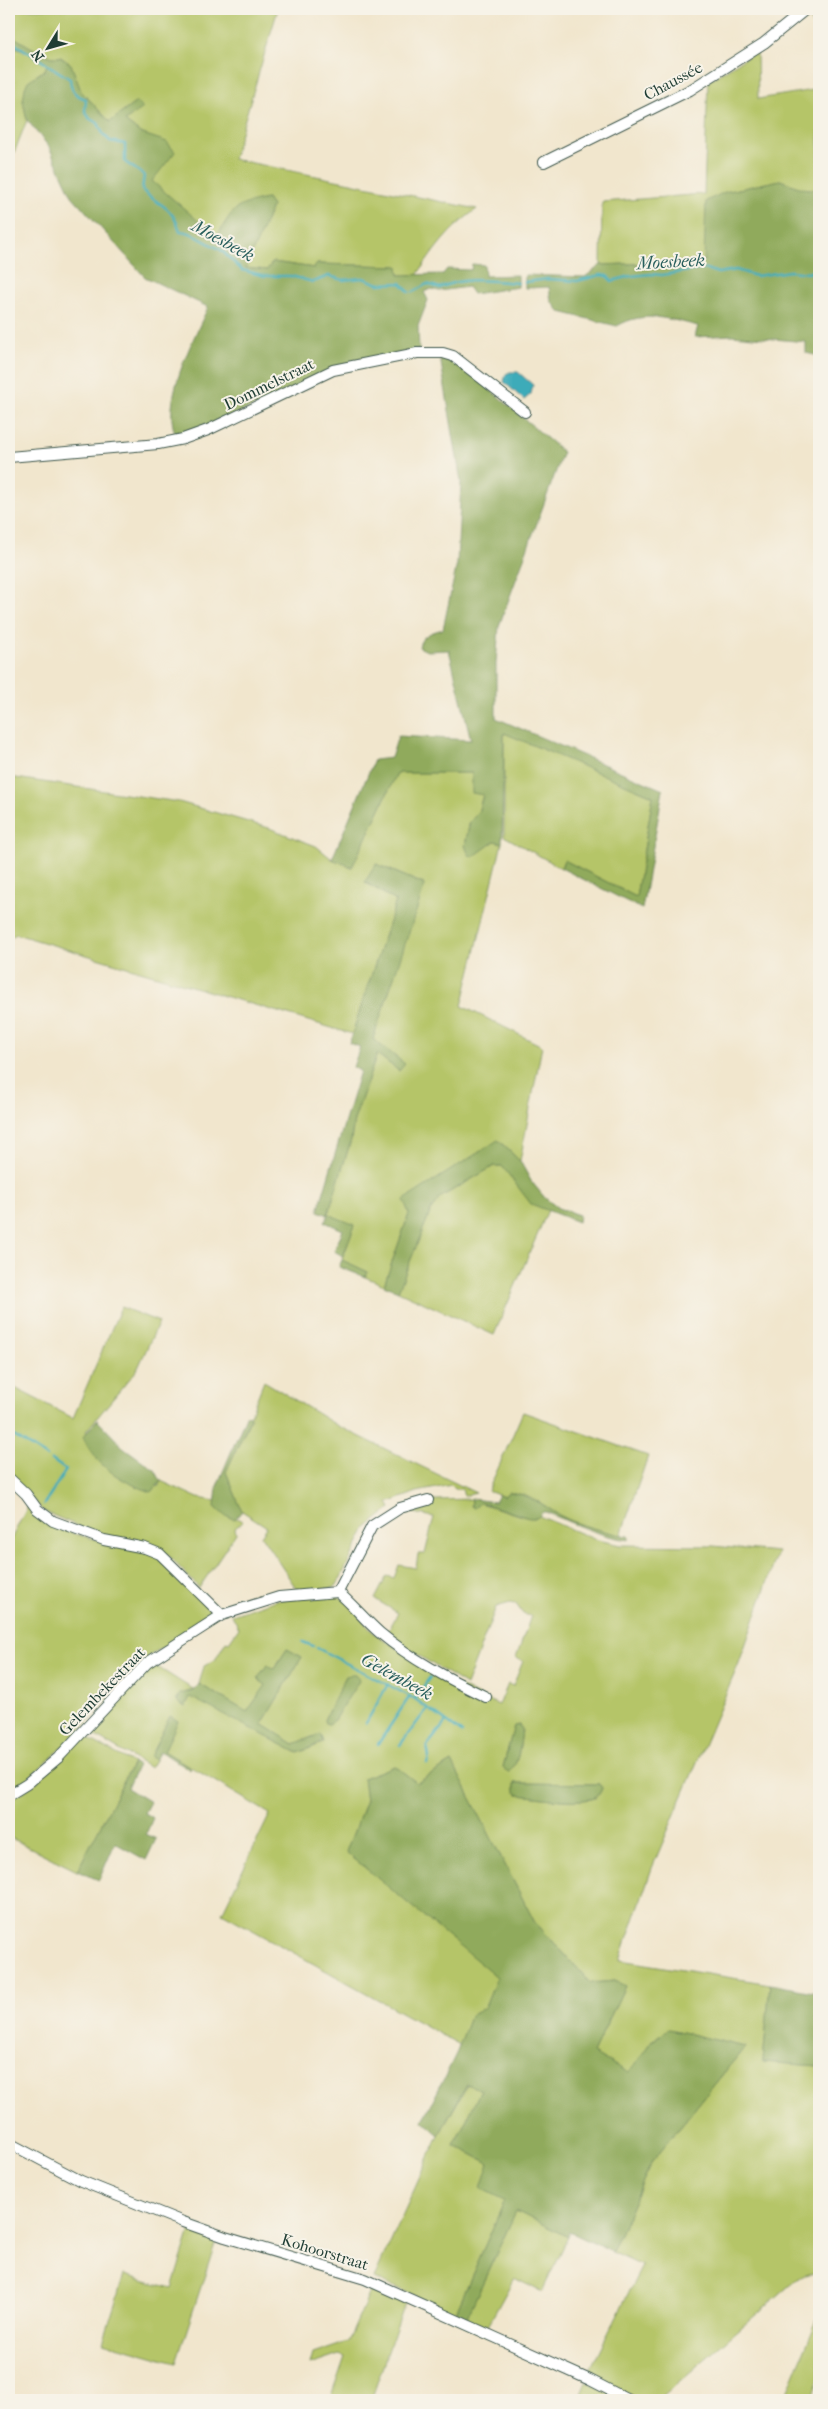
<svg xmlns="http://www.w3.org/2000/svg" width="828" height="2409" font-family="'IM FELL French Canon',serif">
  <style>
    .green { fill: #b5c567; stroke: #6a814e; fill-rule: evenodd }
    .forest { fill: #90aa5c; stroke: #587448 }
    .water { fill: #3cabb9; stroke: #2e7476 }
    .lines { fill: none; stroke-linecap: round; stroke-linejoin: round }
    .stream { stroke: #3cabb9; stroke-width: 2.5 }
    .street-casing { stroke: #3e564b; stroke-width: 12 }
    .street { stroke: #fff; stroke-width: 10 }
    .labels { text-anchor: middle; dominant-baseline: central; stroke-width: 4; stroke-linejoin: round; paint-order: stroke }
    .street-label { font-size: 16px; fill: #1f3d34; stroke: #f7f3e8 }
    .water-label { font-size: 18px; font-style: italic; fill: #285e5c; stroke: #f7f3e8 }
  </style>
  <rect width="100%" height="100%" fill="#f7f3e8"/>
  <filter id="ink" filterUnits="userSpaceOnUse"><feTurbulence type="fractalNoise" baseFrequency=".02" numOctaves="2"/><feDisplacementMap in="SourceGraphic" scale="10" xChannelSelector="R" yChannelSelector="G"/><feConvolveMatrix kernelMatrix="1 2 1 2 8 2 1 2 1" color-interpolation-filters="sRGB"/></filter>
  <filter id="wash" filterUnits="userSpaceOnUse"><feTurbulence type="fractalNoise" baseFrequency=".0096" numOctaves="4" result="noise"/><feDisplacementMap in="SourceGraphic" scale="20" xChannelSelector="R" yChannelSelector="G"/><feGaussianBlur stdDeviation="1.12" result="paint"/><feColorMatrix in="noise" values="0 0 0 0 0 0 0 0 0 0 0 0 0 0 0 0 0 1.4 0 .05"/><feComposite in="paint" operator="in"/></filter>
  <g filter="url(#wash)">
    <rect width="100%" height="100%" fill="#f1e6cd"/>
    <path class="green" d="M9,9H278L233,159L477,209C448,230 437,246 417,275H399L397,266L317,264L314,268L273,262L267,270L245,268L272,207L267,199C239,205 229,212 217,237L151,181L156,139L140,133L125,121L142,107L136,102L110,122L81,91L70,64L61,57H52L32,48L9,34Z
      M808,9H819V52Z
      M9,44L32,54L47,64L45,70L35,76L23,101L27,120L9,166Z
      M757,51L758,99L819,89V190L801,188L780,180L725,192L705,261L601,265L602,202L704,194L708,81Z
      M504,732L653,796L636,897L564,860L561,868L504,836Z
      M397,773H473L483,794L478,813L470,821L465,846L495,841L502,843L462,1006L542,1046L520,1161L498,1140L409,1214L384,1285L365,1277L368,1272L342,1260L355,1225L328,1215L351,1140L354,1120L377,1054L399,1071L373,1039L424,884L376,864L366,883L396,901L352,1034L16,934L9,939V777L179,802L269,828L316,846L332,859L352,867Z
      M494,1166H502C518,1182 525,1204 548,1210L494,1335L398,1291L431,1210L441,1197Z
      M121,1307L159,1322L137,1370L86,1431L102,1465L108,1469L158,1487L161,1481L198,1498L216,1501V1507C226,1516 236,1516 243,1522L235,1528L236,1533L199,1588L168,1555L94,1533L43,1511L9,1474V1385L73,1418Z
      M264,1381L338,1426L476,1493L464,1496L462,1489H455L451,1485L417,1492L388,1503L391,1508L366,1528L337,1585L333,1588L298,1591L261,1536L267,1527L242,1511L226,1472L251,1418L250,1416Z
      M523,1412L648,1456L621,1535C601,1531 567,1522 551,1510C537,1500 525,1494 508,1492L504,1497L488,1491Z
      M472,1499L471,1506L474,1508L480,1503L525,1517L536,1518L539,1516L594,1539L620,1545L713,1546L778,1552L739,1663L652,1868L620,1960L770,1984L763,2062L819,2066V2273C807,2272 800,2277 790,2285L658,2400H638L588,2373L642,2266L612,2252L652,2161L745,2047L669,2029L650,2043L629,2074L593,2053L625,1986L615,1981L591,1983L534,1921L452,1762L417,1783L395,1766L363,1778L366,1800L346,1852L498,1977L485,2008L471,2014L460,2045L222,1913L270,1814L164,1751L178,1721L170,1717L150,1757L155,1760L150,1768L87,1731L151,1663L194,1690L180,1694L177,1698V1701L185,1707L190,1696L298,1753L323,1743L320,1734L294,1744L262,1724L302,1657L287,1649L274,1669L267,1665L258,1679L267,1685L247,1712L199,1684L204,1666L215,1660L226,1641L229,1642L239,1628L232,1615L280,1599L327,1594C349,1594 359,1619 373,1632C382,1639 393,1645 402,1651C433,1672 464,1690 499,1705L508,1684L513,1686L523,1661L516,1658L531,1616L523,1614L516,1604L510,1603L496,1607L466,1685L386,1635L398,1613L375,1599L387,1576L394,1578L399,1565L416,1568L418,1554H425L434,1517L408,1512L407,1507L437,1500ZM352,1674L358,1677V1681L334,1720L329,1724L325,1723L324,1720L346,1676ZM519,1725L522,1729C520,1744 520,1760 510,1772L506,1771L503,1767L514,1726ZM515,1783L599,1784L602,1788C600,1794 597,1798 591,1799C568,1803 541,1797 518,1795L515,1791Z
      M29,1504L41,1519L75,1534L155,1555L210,1609L211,1617L149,1656L60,1750L27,1779L9,1790V1543Z
      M84,1736L133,1763L77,1871L9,1837V1801L33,1785Z
      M468,2084L481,2090L454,2145L489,2163L505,2200L455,2314L374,2278L439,2135Z
      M516,2211L568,2237L542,2292L514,2278L486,2329L466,2319Z
      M191,2228L217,2238L176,2363L103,2342L124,2275L172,2288Z
      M373,2285L406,2300L371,2400H330L345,2357L339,2355L310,2365L313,2354L348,2342Z
      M819,2315V2378L811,2400H784Z
      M586,2381L624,2400H578Z"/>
    <path class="forest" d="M9,34L32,48L52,57H60L71,64L81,91L110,122L136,102L143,108L125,121L140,133L167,142L175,152L152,181L217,237C234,208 232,206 267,199L272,206L246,268L267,270L273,262L314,268L317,264L398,266L399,275L443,274L447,269L471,270L472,264L484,265L485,276L518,275V287L473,294L468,287L439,291L431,289L424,292L428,300L418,326L419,350L357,362L178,439C157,406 194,339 208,307L145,277L72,196L49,147L27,120L23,101L25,88L28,81L45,70L47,64L32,54L9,44Z
      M780,180L801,188L819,190V356L806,353V342L732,335L695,337L698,326C669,319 645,310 617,326L560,312L551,301L549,287L525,288V275L585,277L601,265L704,261L706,201L725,192Z
      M440,357L450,359L465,368L563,452L499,626L496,663V718L663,790L642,909L561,868L564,860L636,897L653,796L504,733L502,843L495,841L473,857L469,855L465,846L470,821L478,813L483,795L472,793V773H397L352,867L332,859L374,760L391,758L398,736L471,740L449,650L427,651L419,647C421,635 432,632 443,629L457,564L461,482Z
      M376,864L425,885L373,1039L405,1064L399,1071L377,1054L354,1120L351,1140L328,1214L355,1225L343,1256L334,1251L343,1230L325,1222L328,1215L318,1211L360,1071L353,1067L360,1047L349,1043L396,901L365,882Z
      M498,1140L520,1161L531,1181L545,1198L558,1208L579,1215L578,1222L531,1204L502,1166H494L441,1197L431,1210L398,1291L384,1285L409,1214L404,1200Z
      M342,1260L368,1272L365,1277L339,1267Z
      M247,1414L251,1417L226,1472L242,1511L235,1519L225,1516L215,1507L217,1486Z
      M97,1420L123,1447L155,1470L161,1481L152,1492C123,1483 95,1466 83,1437Z
      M508,1492C525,1494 537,1500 551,1510C569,1523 606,1533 629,1536V1540C599,1536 574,1524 546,1512H543L537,1518H529L486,1504L480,1503L474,1508L471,1506L472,1499L495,1502L499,1495L504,1497Z
      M287,1649L302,1657L262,1724L294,1744L320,1734L323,1742L298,1753L190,1697L185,1707L177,1701L180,1694L194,1691L199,1684L247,1712L266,1685L257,1679L267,1665L274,1669Z
      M352,1674L358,1677L359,1681L334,1720L329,1724L325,1723L324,1720L346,1676Z
      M170,1716L178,1721L164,1751L191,1768L190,1770L160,1751L155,1760L150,1757Z
      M519,1725L522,1729C520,1744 520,1760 510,1772L506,1771L503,1767L514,1726Z
      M452,1762L534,1921L591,1983L615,1981L625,1986L593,2053L629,2073L650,2043L669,2029L745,2047L652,2161L612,2252L570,2232L568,2237L516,2211L466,2319L455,2314L505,2200L481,2188L489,2163L454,2145L481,2090L467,2084L439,2135L423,2121L457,2052L471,2014L485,2007L497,1977L346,1852L366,1800L363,1778L395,1766L417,1783Z
      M133,1763L138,1765L127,1788L150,1802L144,1813L153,1818L146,1834L156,1839L146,1860L115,1843L99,1880L77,1871Z
      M515,1783L599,1784L602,1788C600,1794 597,1798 591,1799C568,1803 541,1797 518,1795L515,1791Z
      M770,1984L819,1993V2066L763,2062Z"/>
    <path class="water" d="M510,372H518L533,385L531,394L524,400L504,382L506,374Z"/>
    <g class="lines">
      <path class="stream" d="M9,40L70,79C71,91 74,95 86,99L85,111L90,119L98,123L103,134L110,141L125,144V162L144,175L142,190C160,207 171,204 180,231L190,233L221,250L242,270L265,276H291L313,282L329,276L343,280L363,278L379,284L401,283L409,292
        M525,282L548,279L577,281L601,275L607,276L612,281L631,276L651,274L662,275L695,270L706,269L718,273L736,270L756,276L790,271L808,273L819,269
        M413,292L427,284L440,288C464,276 492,281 518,283
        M9,1433L47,1457
        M44,1504L66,1470L52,1460
        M303,1642L313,1646
        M317,1648L415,1699L462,1733
        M415,1699L430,1677
        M366,1723L388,1684
        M378,1744L410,1696
        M400,1745L428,1708
        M427,1764L429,1757L427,1746L446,1722"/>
    </g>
  </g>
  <g filter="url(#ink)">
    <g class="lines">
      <g class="street-casing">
        <path id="street" d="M544,162L690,90L764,43L806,9
          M9,457L158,444L183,439L208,430L333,370L417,353H443L453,356L525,412
          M9,1478L26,1494L37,1509L53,1521L104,1540L145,1548L160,1554L222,1615
          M338,1592L372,1526L400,1508L428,1500
          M9,1795L27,1784L58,1758L147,1663L222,1615L279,1597L338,1592C353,1605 365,1620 380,1633C411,1659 449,1679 486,1697
          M9,2143L81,2181L183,2222L225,2237L365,2279L590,2380L629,2400"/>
      </g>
      <use href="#street" class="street"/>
    </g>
  </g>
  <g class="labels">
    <g class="street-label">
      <text transform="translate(673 81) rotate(-28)">Chaussée</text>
      <text transform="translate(269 384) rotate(-26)">Dommelstraat</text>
      <text transform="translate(102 1691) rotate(-46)">Gelembekestraat</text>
      <text transform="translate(325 2252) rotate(17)">Kohoorstraat</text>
    </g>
    <g class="water-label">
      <text transform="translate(223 241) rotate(29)">Moesbeek</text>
      <text transform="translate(671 262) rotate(-3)">Moesbeek</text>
      <text transform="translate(397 1677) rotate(29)">Gelembeek</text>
    </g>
  </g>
  <rect width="828" height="2409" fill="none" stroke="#f7f3e8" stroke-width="30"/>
  <g transform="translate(48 48) rotate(233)" stroke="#f7f3e8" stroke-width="4" paint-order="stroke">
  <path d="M0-4L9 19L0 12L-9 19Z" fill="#1f3d34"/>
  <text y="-8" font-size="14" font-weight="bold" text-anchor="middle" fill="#1f3d34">N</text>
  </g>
</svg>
